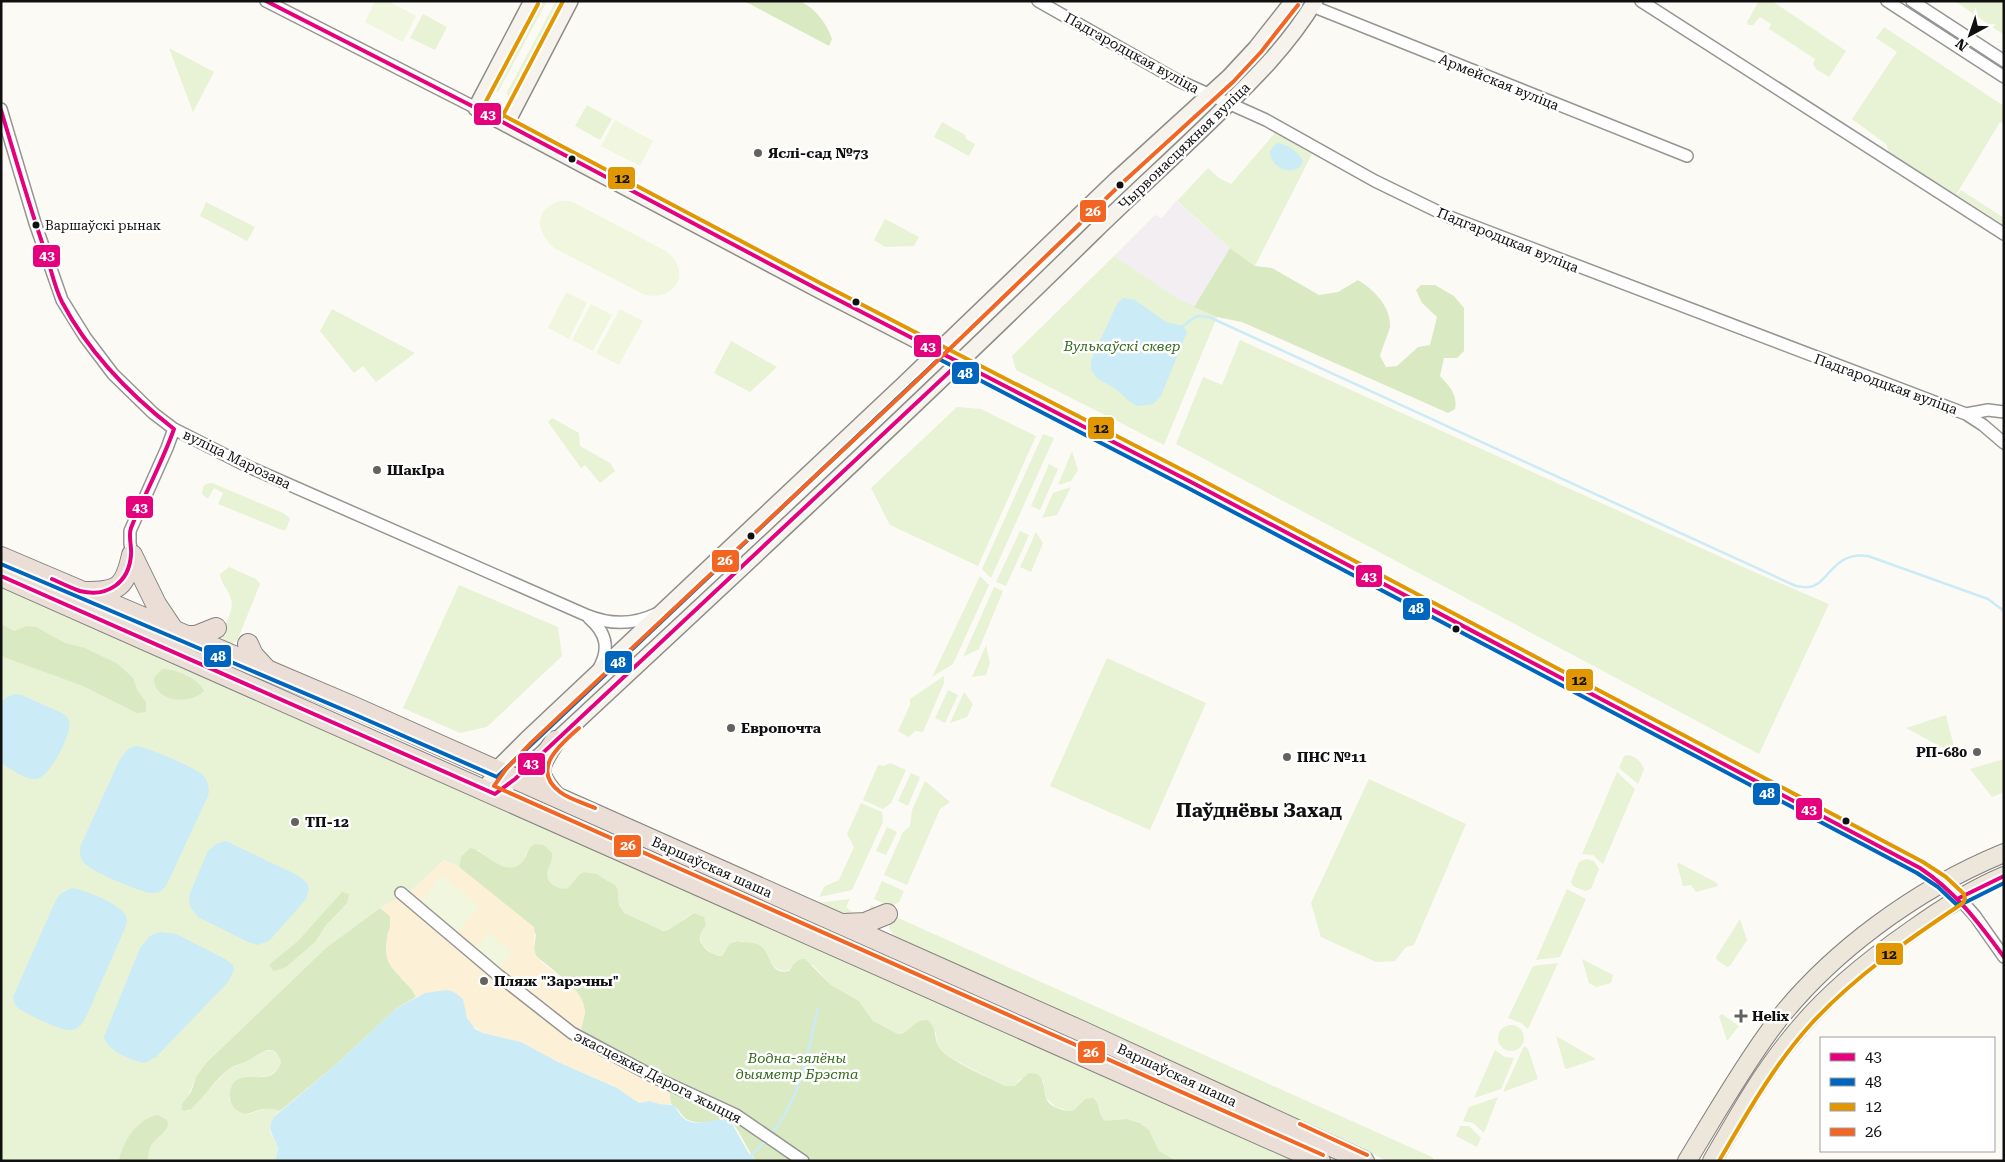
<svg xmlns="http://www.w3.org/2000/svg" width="2005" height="1162" font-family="'Roboto Serif',serif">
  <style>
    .industrial { fill: #f3eef1 }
    .green { fill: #e8f2d5 }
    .forest { fill: #d9eac2 }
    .sand { fill: #fcf1d7 }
    .pitch { fill: #f1f6de }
    .water { fill: #cbebf7 }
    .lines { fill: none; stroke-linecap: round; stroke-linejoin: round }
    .stream { stroke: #cbebf7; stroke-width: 2.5 }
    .street-casing { stroke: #969593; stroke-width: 14 }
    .secondary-casing { stroke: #8d8c8a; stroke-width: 18 }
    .primary-casing { stroke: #848380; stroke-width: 20 }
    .highway-casing { stroke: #848380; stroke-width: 22 }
    .street { stroke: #fffefe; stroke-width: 11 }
    .secondary { stroke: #f5f3eb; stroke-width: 15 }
    .primary { stroke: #ede6da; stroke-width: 18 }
    .highway { stroke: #eaded6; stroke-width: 20 }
    .bus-1-casing { stroke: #fff; stroke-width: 8 }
    .bus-2-casing { stroke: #fff; stroke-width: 8 }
    .bus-3-casing { stroke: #fff; stroke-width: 8 }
    .bus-4-casing { stroke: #fff; stroke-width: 8 }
    .bus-1 { stroke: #e5007d; stroke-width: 4 }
    .bus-2 { stroke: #0065bd; stroke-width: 4 }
    .bus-3 { stroke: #e09702; stroke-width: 4 }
    .bus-4 { stroke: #f26522; stroke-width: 4 }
    .poi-dot { fill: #636260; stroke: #fff; stroke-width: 2 }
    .bus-dot { fill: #101010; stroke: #fff; stroke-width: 2 }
    .labels { text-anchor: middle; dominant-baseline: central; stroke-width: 5; stroke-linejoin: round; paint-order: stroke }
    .bus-label { font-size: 13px; fill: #101010; stroke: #fff; text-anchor: start }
    .street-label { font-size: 14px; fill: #101010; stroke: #fff }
    .poi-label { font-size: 14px; font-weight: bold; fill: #101010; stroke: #fff; text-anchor: start }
    .park-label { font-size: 14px; font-style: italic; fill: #346a1d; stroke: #fff }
    .district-label { font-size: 19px; font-weight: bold; fill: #101010; stroke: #fff }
    .line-badge { stroke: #fff; stroke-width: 2 }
    .badge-label { font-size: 14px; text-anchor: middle; font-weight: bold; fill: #fff }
    .pale-badge-label { font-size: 14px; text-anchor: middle; font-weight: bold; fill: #111 }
  </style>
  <rect width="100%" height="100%" fill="#fcfaf5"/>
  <path class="industrial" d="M1176,201L1230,248L1194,307L1180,300L1114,256L1155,215L1162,218Z"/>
  <path class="green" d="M538,1H547L498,92L492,89Z
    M556,1H564L513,98L506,94Z
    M1759,1H1772L1846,51L1829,77L1816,69L1813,64L1815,59L1769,29L1771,24L1760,17L1753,25H1749L1747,22Z
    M1955,1H2004V35Z
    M423,14L447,27L435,50L410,38Z
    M1884,27L2004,106V124L2000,122L1956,195L1889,152L1886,144L1852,119L1897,52L1876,38Z
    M169,48L214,72L193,112Z
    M587,105L612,119L600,140L575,126Z
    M942,122L965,135L966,139L975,144L969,156L934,137Z
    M1275,133L1312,154L1255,266L1230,248L1177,201L1208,168L1219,178L1231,184Z
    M1961,190L2004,218V225L1957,195Z
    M206,202L255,227L247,241L200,216Z
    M885,219L919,237L914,246L885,247L874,240Z
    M1114,256L1180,300L1217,317L1164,445L1016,370L1012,356Z
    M332,309L415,353L376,382L363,366L354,373L320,331Z
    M1240,340L1752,571L1829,604L1759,754L1176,444L1203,377L1222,385Z
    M731,341L777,367L750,392L714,373Z
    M957,407L981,409L1036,436L978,566L890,525L871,488Z
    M552,418L579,433L580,446L610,463L615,471L600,483L585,465L581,468L548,422Z
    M1043,434L1054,438L991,578L982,569Z
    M1072,451L1078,470L1071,481L1058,485Z
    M1049,464L1058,469L1040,510L1031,506Z
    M212,483L283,513L290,518L286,530H282L218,504L223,493L214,488L208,499L202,494L203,487L206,484Z
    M1071,487L1057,515L1042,518L1053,493Z
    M1020,531L1029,535L1006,586L996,582Z
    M1036,532L1043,543L1031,572L1020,567Z
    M229,567L256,579L260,584L237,641L232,644L226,643L222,638C222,625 235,613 231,599C229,590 221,584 220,574Z
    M980,576L989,585L953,664L932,677Z
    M1,584L1307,1161H1176C1170,1158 1164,1156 1159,1151C1148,1139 1153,1125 1132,1120C1123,1118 1114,1123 1105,1121L1101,1116L1099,1107L1085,1099L1074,1110L1070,1111L1056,1107L1046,1098L1043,1080L1020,1079L1014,1086H1005L945,1055L937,1045L936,1032L907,1031L898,1034L873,1021L859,1001L831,985L813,965L795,962L789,970C776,974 772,963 766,954C761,946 740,937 731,943C726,946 726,952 722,956L713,954L702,945L694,913C684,917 677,926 667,930C660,933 626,917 621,910C618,905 620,901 618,895C614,881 599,873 585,872L567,889C558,890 550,884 547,876L552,856L548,849L540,844C537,846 532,847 529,850C525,853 525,860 521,864C507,876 489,858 478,850L461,857L459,867L444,860L411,891L380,908L327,947L206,1063L196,1077L182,1110L188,1111L228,1070C234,1066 240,1065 246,1061C256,1055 261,1049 273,1051L279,1056L281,1061C272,1094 230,1058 229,1100L249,1114L267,1108L280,1111L275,1116L270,1132L278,1147L275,1161H1Z
    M459,585L558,627L562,656L487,727L460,733L403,708Z
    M994,587L1003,591L979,649L963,657Z
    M986,645L990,663L986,675L972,677Z
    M1107,658L1206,703L1150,830L1050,786Z
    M944,676V683L923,732L915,731L909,737L898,731L910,705V699Z
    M948,690L958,695L945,723L935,718Z
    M964,692L973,704L967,717L950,723Z
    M1946,715L1956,755L1906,728Z
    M1627,755C1635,756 1641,761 1644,769L1638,784L1619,768L1624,756Z
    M2004,759V792L1992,797L1970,769Z
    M890,763L906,770L891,803L883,809L863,800L878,765L884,766Z
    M1617,772L1635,789L1603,864L1593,855L1582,854Z
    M911,773L920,777L908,806L898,801Z
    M1369,779L1466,824L1414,945L1406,947L1395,961L1376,962L1321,937L1311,903Z
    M925,781L950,802L940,809L907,885L884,875L903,832L910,826L912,810Z
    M519,793L780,905L1059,1029L1237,1114L1156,1077L1141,1073L518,795Z
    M861,803L882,812L883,822L852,890L819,897L825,886L839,880L854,847L847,834Z
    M887,827L897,832L886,855L876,851Z
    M1586,859L1594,861L1599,869L1591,889L1585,891L1573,886L1571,882L1579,862Z
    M1679,863L1717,883L1718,886L1696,892L1691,885L1683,886L1677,864Z
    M882,881L904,891L899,902L891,907L874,899Z
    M1567,889L1586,899L1560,957L1536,960Z
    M850,899L846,907L856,915L866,916L871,905L884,911L858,920L816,903Z
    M896,917L1432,1157L1435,1161H1388L896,939L889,928L890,920Z
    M1740,919L1747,940L1730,966L1727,967L1717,960L1716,957Z
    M1582,959L1613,975L1611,983L1596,987L1589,983Z
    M1558,963L1528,1029L1521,1023L1508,1018L1533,966Z
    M1722,1014L1739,1026L1727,1041L1719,1016Z
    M1498 1038a13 13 0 1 1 26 0a13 13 0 1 1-26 0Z
    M1556,1036L1596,1059L1567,1069L1565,1068Z
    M1524,1046L1528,1049L1538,1079L1503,1092Z
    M1495,1050L1505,1057L1514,1058L1501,1089L1474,1098Z
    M1498,1097L1484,1133L1473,1123L1463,1121L1469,1107Z
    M1460,1126H1469L1481,1138L1477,1147L1456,1136Z"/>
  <path class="forest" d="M744,1C755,1 791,0 799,1C815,7 827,24 832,39L829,46Z
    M1230,248L1255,266L1272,268L1319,295L1338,292L1358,280C1374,290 1391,306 1390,327C1389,332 1382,348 1380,356L1386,367L1397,366L1418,347L1430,345L1437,317L1422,303L1416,290L1421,285H1435L1454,296L1464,308V351L1457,358H1444L1440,376C1449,386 1458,394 1455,409L1448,413L1242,322L1217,317L1194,307Z
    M1,624L14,631L27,626L36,627L65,643L85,648L118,664L133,678L137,690L146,702V712L137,713L83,686L1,656Z
    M162,669C176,669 198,678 204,691C190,705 154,703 154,678Z
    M535,844L544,845L552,853C554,865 539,876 555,886C559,888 562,889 567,889L580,874L585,872L597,874L616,886L618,891L619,905L624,913L663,931L668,930L694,913L704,917L706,925C703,929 699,935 700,940C702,949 714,956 722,956C726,952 726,946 731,943C735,941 739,941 743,942C750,942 757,943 762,947C771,956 771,976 789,971C794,963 796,959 805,959L831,985L859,1001L873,1021L898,1034C911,1033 913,1019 927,1020C939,1028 932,1040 941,1050C948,1060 992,1079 1005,1086H1014L1029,1073L1037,1074C1050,1084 1038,1101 1057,1108C1063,1110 1068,1112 1074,1110L1085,1099L1093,1098C1101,1105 1098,1115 1105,1121L1128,1119L1140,1123L1149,1130L1159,1151L1176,1161H756C748,1151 739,1130 733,1124C721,1114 708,1125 695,1122C680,1120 682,1109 671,1104L668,1084L586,1035L581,1029L585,1011L569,983L536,956L534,949L536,934L459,867L461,857L470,848C485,851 503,876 519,865C527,860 526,848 535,844Z
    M342,892L349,894L347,903L326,925L315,942L286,967L274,971L269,965L298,941Z
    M380,908L390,916L391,926L387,936L401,978L412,989L416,997L397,1008L332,1068L280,1111C275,1110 270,1108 265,1109C259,1109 255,1112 250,1113C237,1116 227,1103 230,1091C237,1062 273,1093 281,1061C273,1040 259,1054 247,1061C241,1064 235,1065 229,1069C215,1080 204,1097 191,1109L185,1111L182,1110V1104L191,1092L196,1077L206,1063L327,947Z
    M158,1115L167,1120L168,1126C159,1141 148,1139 148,1161H119C122,1142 138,1118 158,1115Z"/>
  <path class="sand" d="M444,860L459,867L534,927C536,936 531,949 537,957C551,974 583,985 585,1011C585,1016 582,1024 581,1029L586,1035L668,1084L671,1104H659L650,1101L639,1103L617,1088L558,1062L521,1042L483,1033L470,1024L465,1011L464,1005L447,990L416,997C409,980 386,971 386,951C385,939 392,928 390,916L380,908L411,891Z"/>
  <path class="pitch" d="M375,1H388L416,16L403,42L365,22Z
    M615,120L653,141L640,166L601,146Z
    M559,201H571L666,251C692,271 677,301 645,295L554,248C536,231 533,211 559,201Z
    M566,292L587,303L569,339L548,328Z
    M591,304L612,315L593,351L572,340Z
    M620,309L643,321L619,365L596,353Z
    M442,875L479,906L455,935L418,904Z
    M489,932L512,952L497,970L474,951Z"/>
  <path class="water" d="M1277,143C1288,144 1298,152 1303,161L1300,167C1288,176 1270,166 1270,151Z
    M1123,298L1135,300L1166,322L1183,326L1187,332L1161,396L1153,404L1137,406L1129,401L1116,389L1098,379L1091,370V360L1117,304Z
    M15,694L21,695L62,713L68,718C69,722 70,725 69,729C67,741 49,778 36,779C25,780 11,769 1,763V703L7,697Z
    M136,746C147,747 193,767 202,774C208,780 210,788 208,796L167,884C164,889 161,892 155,893C144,895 92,871 84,863C80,858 79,852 81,845L120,759L128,749Z
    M226,841L299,876L307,883L309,889L306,899L269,941L258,945L248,942L198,917L190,906L189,900L190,893L208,851L216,844Z
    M72,888C83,889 122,905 126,916C128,920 127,924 125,928L86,1017C83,1023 79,1029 71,1030C60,1031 30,1015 19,1009L15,1005L13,997L55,902L60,894Z
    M160,932L176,934L225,959L233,965L234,970L228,982L156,1057L144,1063C131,1060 107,1051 104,1037L140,948L150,936Z
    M447,990L454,992L463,999L467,1018L475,1029L483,1033L521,1042L558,1062L617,1088L639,1103L650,1101L659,1104L674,1105C677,1109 679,1114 683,1118C698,1130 716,1114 731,1122L748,1152L756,1161H275L278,1148C274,1135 265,1129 275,1116L332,1068L397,1008L425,993Z"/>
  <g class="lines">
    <path class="stream" d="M1183,326L1197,316L1209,317L1796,586C1800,586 1804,588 1808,587C1829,586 1831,551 1868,556L1988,599L2004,611
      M771,1134C802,1096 807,1055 818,1008
      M751,1156L766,1140"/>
    <g class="street-casing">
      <path id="street" d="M266,1L476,108
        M1038,1L1177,80L1266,120L1375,181L1447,216L1966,414L1988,410L2004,412
        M1641,1L2004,234
        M1887,1L2004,77
        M1912,1L2004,61
        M1312,6L1687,156
        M1,109L35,223L62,300L85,337L113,374L153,413L174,429L249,467L586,615C610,625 633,625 656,614
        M1966,414L1983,425L2004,443
        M132,555L130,543V531L167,448L174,429
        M589,618C607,633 610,650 598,670
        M401,893L498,975L572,1033L658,1079L736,1115L803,1161
        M1959,898L1975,916L2004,957"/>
    </g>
    <g class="secondary-casing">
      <path id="secondary" d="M532,1L476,108L821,291L1191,482L1785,796L1920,868L1942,882L1959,898
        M506,124L570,1
        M485,789L501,765L527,739L905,383L1116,180L1229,77L1256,48L1293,1
        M495,794L515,779C710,598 904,418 1094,232C1134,193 1176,155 1216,116C1252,81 1289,45 1315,1"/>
    </g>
    <g class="primary-casing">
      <path id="primary" d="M1687,1161C1714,1117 1740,1071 1771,1029C1827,954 1916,889 2004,853
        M1712,1161C1736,1120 1759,1078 1788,1042C1823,997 1866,962 1912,930C1941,909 1971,890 2004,876"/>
    </g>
    <g class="highway-casing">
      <path id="highway" d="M132,555L156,604L174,631
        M1,557L354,707L1079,1030L1364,1161
        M1,576L1320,1161
        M86,592C119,592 125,587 132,555
        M186,636H196L216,628
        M248,644L253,655L266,669
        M555,741C537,768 534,772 556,797
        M844,924L865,923L887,914"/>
    </g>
    <use href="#street" class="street"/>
    <use href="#secondary" class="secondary"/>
    <use href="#primary" class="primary"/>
    <use href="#highway" class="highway"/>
    <g class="bus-1-casing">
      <path id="bus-1" d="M266,1L476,108L821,291L1191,482L1920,868C1955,891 1979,923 2004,957
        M1,110C15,157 29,205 45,251C51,268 54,286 62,302C89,353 129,394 174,429C162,463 144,495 131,528C128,536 132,546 131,555C129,582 108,598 80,591C71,588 61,583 52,579
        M1,576L495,794L515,779L960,362
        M1959,898L2004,876"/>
    </g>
    <g class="bus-2-casing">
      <path id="bus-2" d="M1,564L351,713L497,777L939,359L1188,488L1917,873L1938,887L1956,904H1962L2004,883"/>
    </g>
    <g class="bus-3-casing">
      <path id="bus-3" d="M538,4L484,105L824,285L1194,476L1923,862L1946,877L1964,894L1965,899L1963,903C1909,939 1855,976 1811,1024C1774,1065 1747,1113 1719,1161
        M500,121L563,1"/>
    </g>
    <g class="bus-4-casing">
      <path id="bus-4" d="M1298,5L1261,52L1233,82L1120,185L909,388L531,743L506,769L494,786L1323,1155
        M579,728C560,745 530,769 560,792C569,799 584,803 595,808
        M1300,1124L1367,1155"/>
    </g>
    <use href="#bus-1" class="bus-1"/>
    <use href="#bus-2" class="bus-2"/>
    <use href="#bus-3" class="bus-3"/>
    <use href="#bus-4" class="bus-4"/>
  </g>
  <g class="poi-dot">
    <circle cx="758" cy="153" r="5"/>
    <circle cx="377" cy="470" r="5"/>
    <circle cx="731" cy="728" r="5"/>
    <circle cx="1977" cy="752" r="5"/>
    <circle cx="1287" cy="757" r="5"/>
    <circle cx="295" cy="822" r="5"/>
    <circle cx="484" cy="981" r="5"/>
    <path d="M1738.5 1008.5h5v5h5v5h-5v5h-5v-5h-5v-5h5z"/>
  </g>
  <g class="bus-dot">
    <circle cx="572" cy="159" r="4.5"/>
    <circle cx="1120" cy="185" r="4.5"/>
    <circle cx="36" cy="225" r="4.5"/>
    <circle cx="856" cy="302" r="4.5"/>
    <circle cx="751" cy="536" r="4.5"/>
    <circle cx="1456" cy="629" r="4.5"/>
    <circle cx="1846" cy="821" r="4.5"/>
  </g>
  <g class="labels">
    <g class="bus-label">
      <text x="45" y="225">Варшаўскі рынак</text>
    </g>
    <g class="street-label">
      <text transform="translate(1132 53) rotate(29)">Падгародцкая вуліца</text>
      <text transform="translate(1499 82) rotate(22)">Армейская вуліца</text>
      <text transform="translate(1184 146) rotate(-44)">Чырвонасцяжная вуліца</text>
      <text transform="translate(1508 240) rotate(22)">Падгародцкая вуліца</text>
      <text transform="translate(1886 384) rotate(20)">Падгародцкая вуліца</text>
      <text transform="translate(237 459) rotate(26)">вуліца Марозава</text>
      <text transform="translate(712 867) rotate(24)">Варшаўская шаша</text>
      <text transform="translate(1177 1075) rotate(25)">Варшаўская шаша</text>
      <text transform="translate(658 1077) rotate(27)">экасцежка Дарога жыцця</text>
    </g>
    <g class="poi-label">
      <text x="768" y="153">Яслі-сад №73</text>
      <text x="387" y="470">ШакІра</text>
      <text x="741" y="728">Европочта</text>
      <text x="1967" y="752" text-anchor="end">РП-680</text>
      <text x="1297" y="757">ПНС №11</text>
      <text x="305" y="822">ТП-12</text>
      <text x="494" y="981">Пляж "Зарэчны"</text>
      <text x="1752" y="1016">Helix</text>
    </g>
    <g class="park-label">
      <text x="1122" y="346">Вулькаўскі сквер</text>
      <text x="797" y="1058">Водна-зялёны<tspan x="797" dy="16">дыяметр Брэста</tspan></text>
    </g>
    <g class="district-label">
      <text x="1259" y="810">Паўднёвы Захад</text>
    </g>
  </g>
  <g class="line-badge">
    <rect x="473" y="102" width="29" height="24" rx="5" fill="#e5007d"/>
    <rect x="607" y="166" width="29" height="24" rx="5" fill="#e09702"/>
    <rect x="1079" y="199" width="28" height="24" rx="5" fill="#f26522"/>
    <rect x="32" y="244" width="29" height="24" rx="5" fill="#e5007d"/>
    <rect x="913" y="334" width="29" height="24" rx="5" fill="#e5007d"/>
    <rect x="951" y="361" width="29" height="24" rx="5" fill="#0065bd"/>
    <rect x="1087" y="416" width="28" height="24" rx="5" fill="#e09702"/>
    <rect x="125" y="495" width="29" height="24" rx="5" fill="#e5007d"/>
    <rect x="711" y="549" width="29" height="24" rx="5" fill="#f26522"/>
    <rect x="1355" y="564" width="28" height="24" rx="5" fill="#e5007d"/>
    <rect x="1402" y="597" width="29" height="24" rx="5" fill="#0065bd"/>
    <rect x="203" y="644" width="29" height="24" rx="5" fill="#0065bd"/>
    <rect x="604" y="650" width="29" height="24" rx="5" fill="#0065bd"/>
    <rect x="1565" y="668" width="29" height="24" rx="5" fill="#e09702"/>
    <rect x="517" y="752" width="29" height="24" rx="5" fill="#e5007d"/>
    <rect x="1752" y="782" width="29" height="24" rx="5" fill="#0065bd"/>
    <rect x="1795" y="797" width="28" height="24" rx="5" fill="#e5007d"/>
    <rect x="613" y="834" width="29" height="24" rx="5" fill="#f26522"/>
    <rect x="1875" y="942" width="29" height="24" rx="5" fill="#e09702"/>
    <rect x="1077" y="1040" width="29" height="24" rx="5" fill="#f26522"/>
  </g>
  <g class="badge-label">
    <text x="488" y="119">43</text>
    <text x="1093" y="216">26</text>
    <text x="47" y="260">43</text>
    <text x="928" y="351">43</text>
    <text x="965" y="378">48</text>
    <text x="140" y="512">43</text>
    <text x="725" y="565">26</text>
    <text x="1369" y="581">43</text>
    <text x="1416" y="613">48</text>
    <text x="218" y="661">48</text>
    <text x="618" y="667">48</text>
    <text x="531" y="768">43</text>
    <text x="1767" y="798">48</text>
    <text x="1809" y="814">43</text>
    <text x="628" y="850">26</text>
    <text x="1091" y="1057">26</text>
  </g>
  <g class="pale-badge-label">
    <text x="622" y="183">12</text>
    <text x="1101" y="433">12</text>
    <text x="1579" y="685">12</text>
    <text x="1889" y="959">12</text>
  </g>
  <rect width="2005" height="1162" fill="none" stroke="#101010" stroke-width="5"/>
  <rect x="1820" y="1037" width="175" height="115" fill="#ffffff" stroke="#9f9f9f"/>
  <rect x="1830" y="1053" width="25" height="8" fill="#e5007d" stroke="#9f9f9f"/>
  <text x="1865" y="1062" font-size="15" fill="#101010">43</text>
  <rect x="1830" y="1078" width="25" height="8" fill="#0065bd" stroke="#9f9f9f"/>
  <text x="1865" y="1087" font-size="15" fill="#101010">48</text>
  <rect x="1830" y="1103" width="25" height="8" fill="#e09702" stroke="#9f9f9f"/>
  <text x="1865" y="1112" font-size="15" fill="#101010">12</text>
  <rect x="1830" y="1128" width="25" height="8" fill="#f26522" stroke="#9f9f9f"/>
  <text x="1865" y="1137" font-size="15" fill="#101010">26</text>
  <g transform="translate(1970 35) rotate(220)" stroke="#ffffff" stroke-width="4" paint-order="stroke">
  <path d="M0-4L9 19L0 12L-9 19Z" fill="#101010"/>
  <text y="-8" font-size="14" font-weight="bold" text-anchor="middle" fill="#101010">N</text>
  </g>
</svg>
